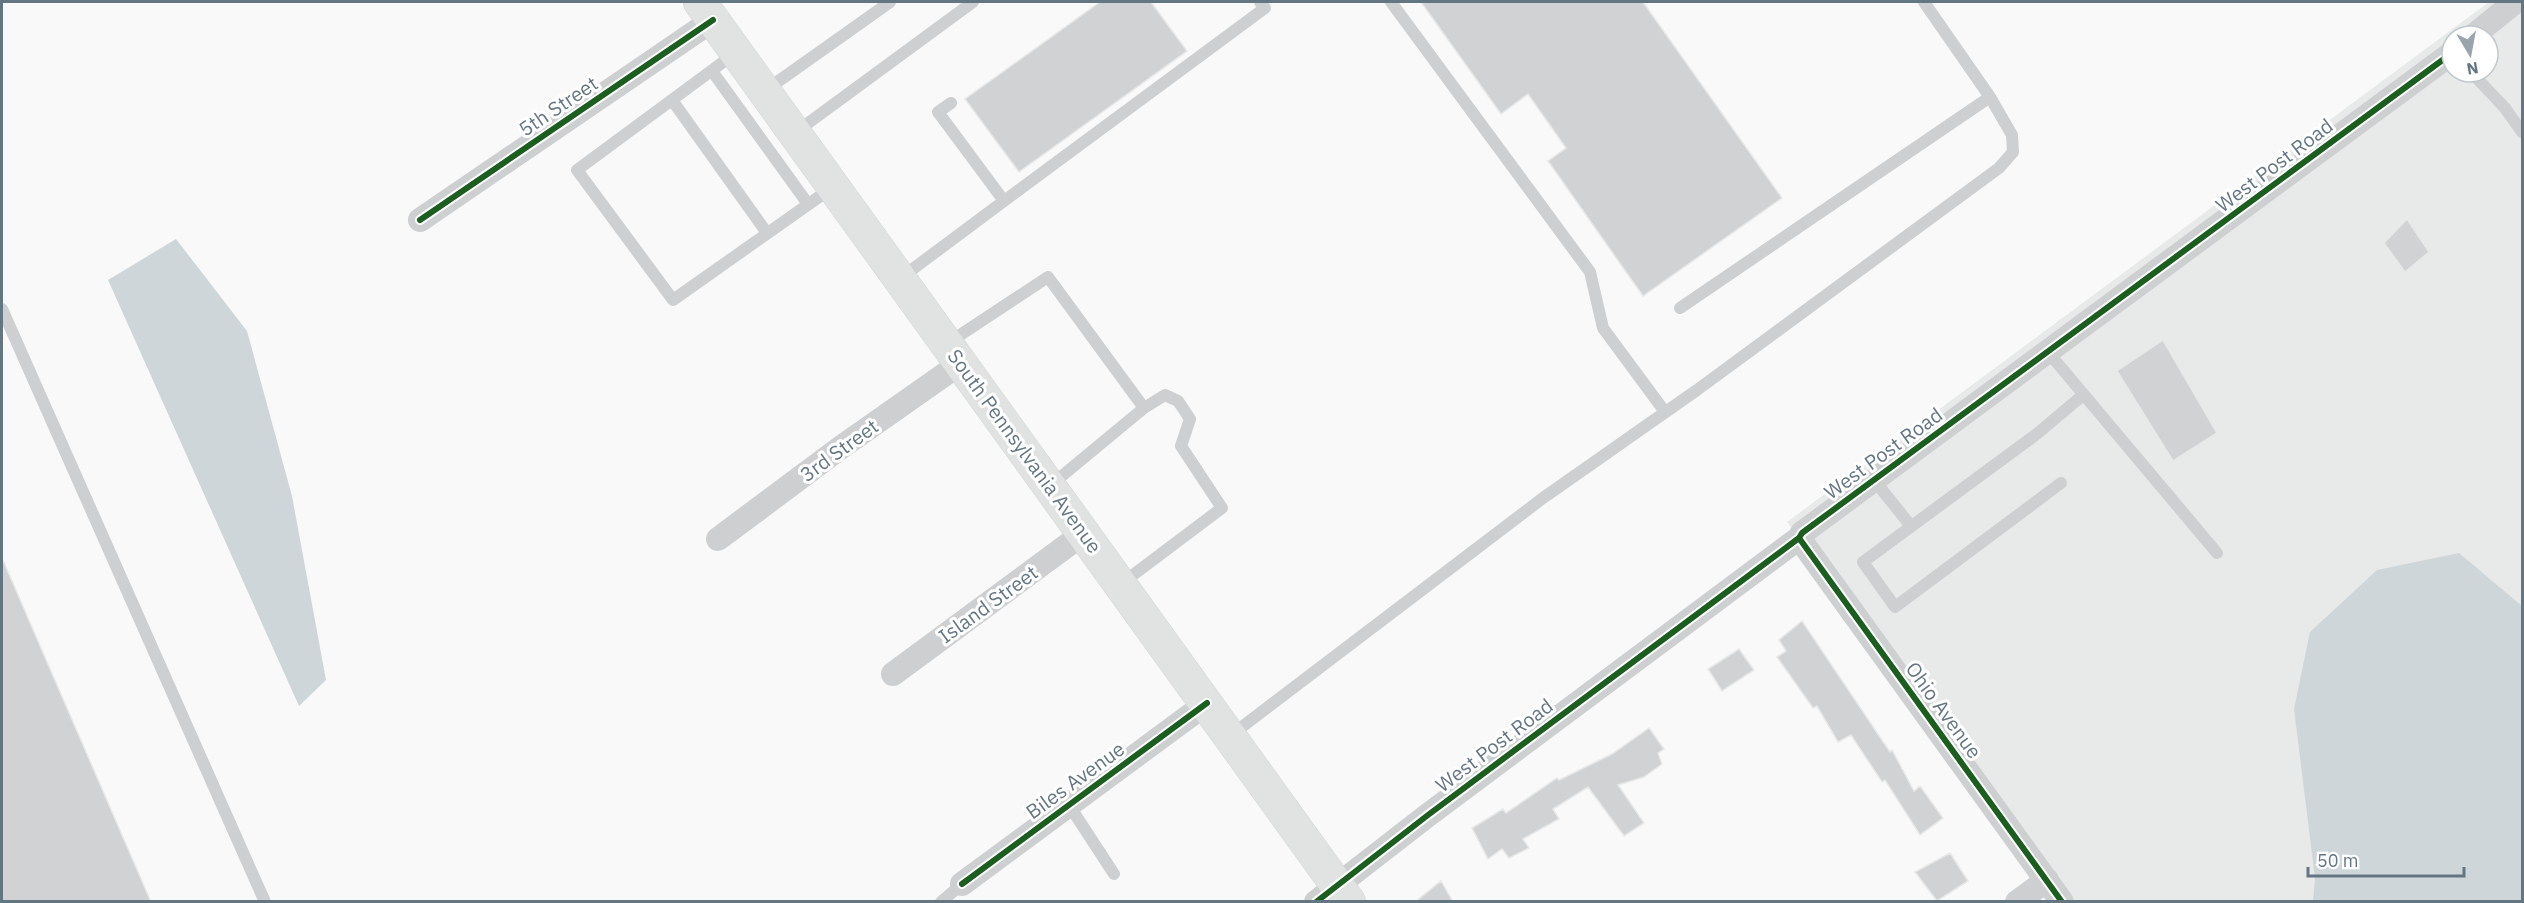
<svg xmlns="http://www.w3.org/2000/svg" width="2524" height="903" font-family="'IBM Plex Sans',sans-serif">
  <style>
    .built { fill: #e8e9e9; fill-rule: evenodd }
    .water { fill: #ced6d9 }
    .building { fill: #d0d2d3; stroke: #e8e8e8; stroke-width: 1.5 }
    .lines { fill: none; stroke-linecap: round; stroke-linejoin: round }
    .secondary-casing { stroke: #d5d6d7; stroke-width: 34 }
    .lane { stroke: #cecfd0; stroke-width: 12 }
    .street { stroke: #cecfd0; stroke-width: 24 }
    .secondary { stroke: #e1e2e2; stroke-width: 33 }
    .cycleway-casing { stroke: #fff; stroke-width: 10 }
    .cycleway { stroke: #1b5e20; stroke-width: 6 }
    .labels { text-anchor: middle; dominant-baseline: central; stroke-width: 6; stroke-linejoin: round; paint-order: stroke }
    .street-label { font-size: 20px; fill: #657683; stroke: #fff }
  </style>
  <rect width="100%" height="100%" fill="#f9f9f9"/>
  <path class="built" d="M2489,2H2522V901H2063L1787,522ZM2452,36H2488V72H2452Z"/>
  <path class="water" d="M176,239L247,331L292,496L326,680L299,706L108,280Z
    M2459,553L2522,606V901H2313L2315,878L2294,709L2310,632L2377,570Z"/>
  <path class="building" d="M1100,2H1151L1187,51L1019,172L965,99Z
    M1421,2H1643L1782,198L1643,296L1548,161L1566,148L1528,94L1501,114Z
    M2407,219L2429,252L2405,272L2384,243Z
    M2163,340L2217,433L2173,461L2117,371Z
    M2,558L151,902H2Z
    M1802,621L1890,752L1892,750L1914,791L1920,786L1943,818L1920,835L1885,780L1882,782L1851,735L1838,742L1817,706L1813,708L1777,657L1786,651L1779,640Z
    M1739,649L1754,670L1722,691L1708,669Z
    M1649,728L1664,749L1658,753L1662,764L1644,777L1618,785L1644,823L1624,836L1588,787L1553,809L1559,819L1523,839L1529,848L1509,858L1502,849L1488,859L1472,828L1503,809L1506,813L1557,778L1559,780L1612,754Z
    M1950,853L1968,881L1937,901L1915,872Z
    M1441,881L1453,902H1415Z"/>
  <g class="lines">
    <g class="secondary-casing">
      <path id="secondary" d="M700,2L1349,902"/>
    </g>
    <path class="lane" d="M1391,2L1590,272L1603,328L1665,412
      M734,54L577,170L673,300L833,187
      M712,71L808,204
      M2471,72L2505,108L2522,132
      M766,90L890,2
      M672,100L767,233
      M951,103L938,112L1004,201L1265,8L1260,2
      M796,132L973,2
      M902,277L1004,201
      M1680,308L1990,97
      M2,309L265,902
      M948,343L1048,277L1144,408L1051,485
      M2048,352L2217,553
      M1874,480L1911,526
      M2061,483L1895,607L1863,562L2038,433L2083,395
      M1121,584L1222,508L1181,446L1190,419L1178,401L1165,395L1144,408
      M1230,736L1543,498L1697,390L1999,168L2013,152L2012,135L1990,97L1924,2
      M1069,805L1114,874
      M941,902L962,884"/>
    <path class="street" d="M2473,36L2515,2
      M420,220L713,20
      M1799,538L2062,902
      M718,539L840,448L961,363
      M893,674L1084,533
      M962,884L1207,703
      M1316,902L1428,815L1799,538L1802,533L2452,53
      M2017,902L2047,880"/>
    <use href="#secondary" class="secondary"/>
    <g class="cycleway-casing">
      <path id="cycleway" d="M420,220L713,20
        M1799,538L2062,902
        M962,884L1207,703
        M1316,902L1428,815L1799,538L1802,533L2452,53"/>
    </g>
    <use href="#cycleway" class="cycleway"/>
  </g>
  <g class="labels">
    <g class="street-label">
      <text transform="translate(558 106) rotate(-34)">5th Street</text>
      <text transform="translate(2274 165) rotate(-37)">West Post Road</text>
      <text transform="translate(839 450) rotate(-36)">3rd Street</text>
      <text transform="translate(1025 451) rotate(54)">South Pennsylvania Avenue</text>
      <text transform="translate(1883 453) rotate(-36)">West Post Road</text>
      <text transform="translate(988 604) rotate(-36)">Island Street</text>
      <text transform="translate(1944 710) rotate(54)">Ohio Avenue</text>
      <text transform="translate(1494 745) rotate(-37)">West Post Road</text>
      <text transform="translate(1075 780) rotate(-36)">Biles Avenue</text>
    </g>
  </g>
  <rect width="2524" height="903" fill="none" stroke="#657683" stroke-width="6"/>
  <g transform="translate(2470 54) rotate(170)"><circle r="28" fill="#ffffff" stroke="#c1c8cd" stroke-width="1.5"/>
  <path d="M0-4.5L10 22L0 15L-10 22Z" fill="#99a4ac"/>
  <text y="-9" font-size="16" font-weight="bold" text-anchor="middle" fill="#657683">N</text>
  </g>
  <path d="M2308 867v9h156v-9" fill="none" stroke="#657683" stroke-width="3"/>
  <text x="2317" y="867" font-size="18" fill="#657683" stroke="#ffffff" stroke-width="4.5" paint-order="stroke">50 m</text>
</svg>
